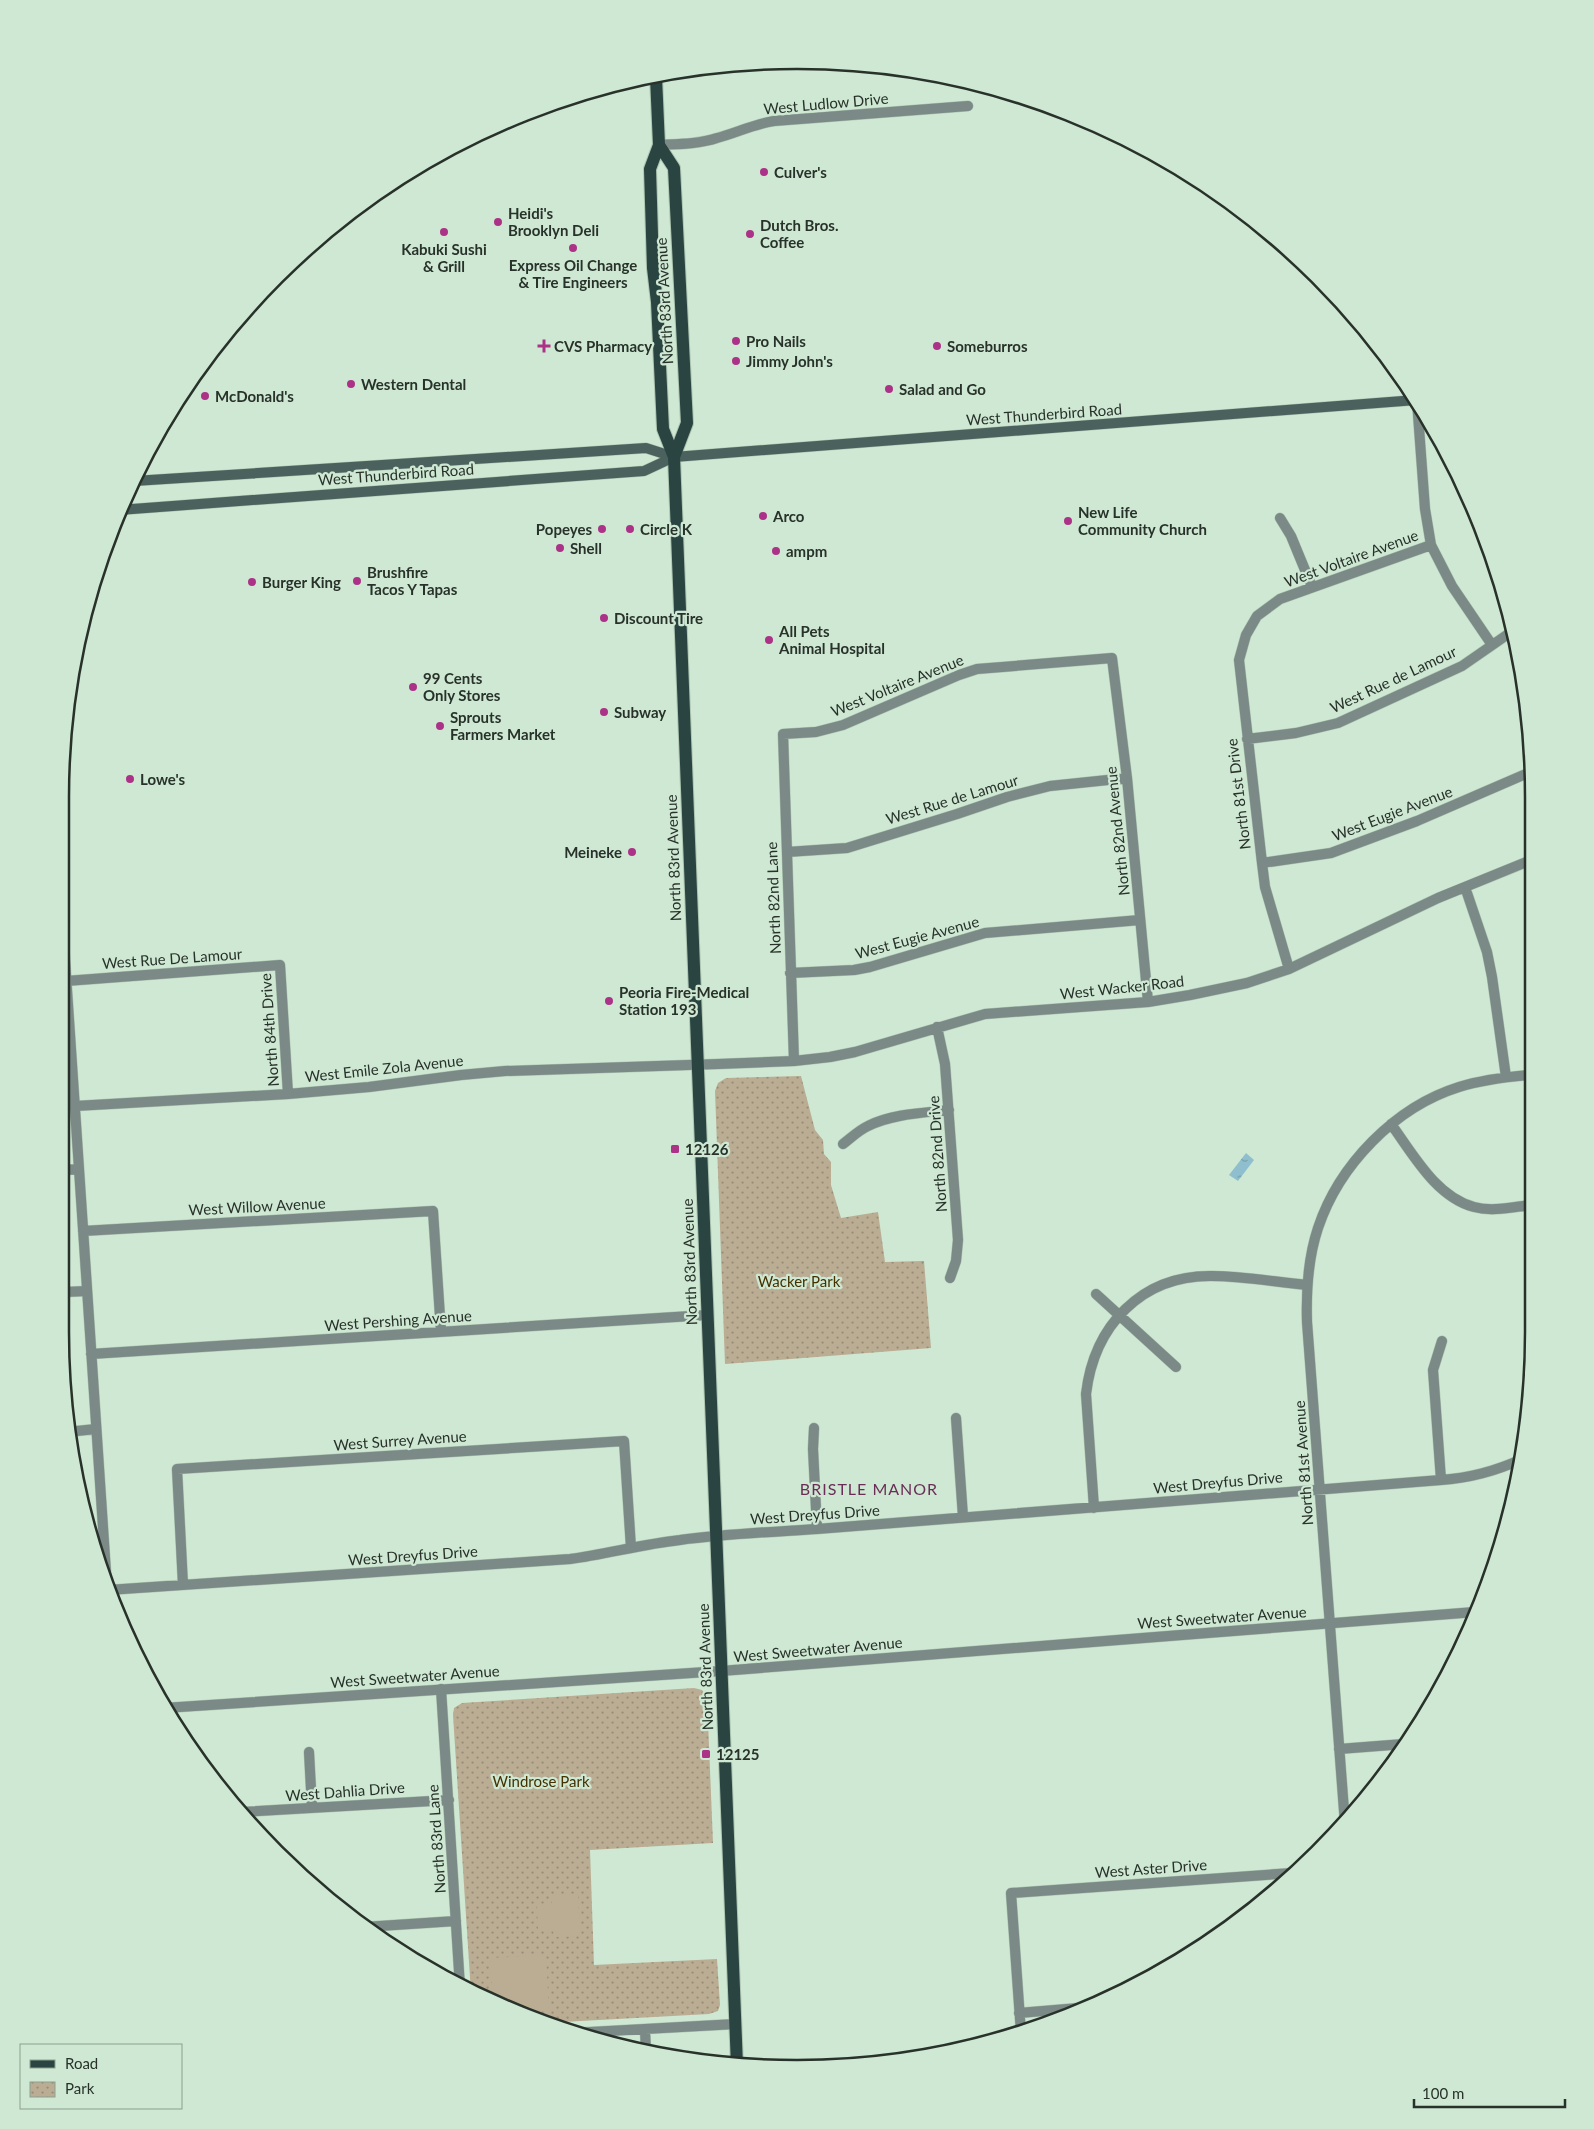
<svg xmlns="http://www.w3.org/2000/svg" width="1594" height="2129" font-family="Lato,sans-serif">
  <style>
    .park { fill: url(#park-dots) }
    .pitch { fill: #baad93 }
    .water { fill: url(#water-ripples) }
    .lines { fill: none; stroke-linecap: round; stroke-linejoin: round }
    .minor-casing { stroke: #adc4b1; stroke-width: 11 }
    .tertiary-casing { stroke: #adc4b1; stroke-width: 11 }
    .secondary-casing { stroke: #adc4b1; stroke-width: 11 }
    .primary-casing { stroke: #adc4b1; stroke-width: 14 }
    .minor { stroke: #7b8a87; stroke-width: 10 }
    .tertiary { stroke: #7b8a87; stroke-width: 10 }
    .secondary { stroke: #4b615e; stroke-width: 10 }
    .primary { stroke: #2a4441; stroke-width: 12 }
    .poi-dot { fill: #ab3287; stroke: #cee8d3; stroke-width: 2 }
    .labels { text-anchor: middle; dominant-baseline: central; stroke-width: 4.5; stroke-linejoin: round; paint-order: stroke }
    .street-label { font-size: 15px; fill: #28322a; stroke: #cee8d3 }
    .poi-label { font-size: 15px; font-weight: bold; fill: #28322a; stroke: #cee8d3; text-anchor: start }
    .park-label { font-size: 15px; fill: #453100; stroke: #cee8d3 }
    .neighbourhood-label { font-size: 16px; letter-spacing: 1px; fill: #6a2e56; stroke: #cee8d3 }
    .rim { fill: none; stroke: #28322a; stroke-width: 2.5 }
  </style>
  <defs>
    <pattern id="park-dots" width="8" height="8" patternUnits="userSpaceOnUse" patternTransform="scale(1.25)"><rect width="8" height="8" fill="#baad93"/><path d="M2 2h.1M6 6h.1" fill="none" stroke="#978d78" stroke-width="1.8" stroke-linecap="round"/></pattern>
    <pattern id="water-ripples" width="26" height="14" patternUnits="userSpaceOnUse" patternTransform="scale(1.25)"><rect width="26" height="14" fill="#8fbfce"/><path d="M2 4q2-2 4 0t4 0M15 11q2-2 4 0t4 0" fill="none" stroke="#759ca7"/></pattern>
  </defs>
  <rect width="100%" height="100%" fill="#cee8d3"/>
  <path class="park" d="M801,1076L815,1130L823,1140L824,1154L831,1162V1185L841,1218L878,1212L885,1262L924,1261L931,1348L725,1364L715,1091L718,1083L726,1078Z
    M694,1688L702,1690L707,1697L713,1843L590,1850L594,1965L717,1959L720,2005L718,2011L709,2014L544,2023L471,1993L453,1715L454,1708L462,1703Z"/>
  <path class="pitch" d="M578,1894L580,1936L554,1937L553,1930H538L537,1904L552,1903V1895Z
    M546,1955L549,2010L516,2012L493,2002L490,1958Z"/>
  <path class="water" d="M1246,1153L1254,1160L1238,1181L1229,1175Z"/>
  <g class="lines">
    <g class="minor-casing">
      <path id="minor" d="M659,145C679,144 699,144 717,138C736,133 754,124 774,121L968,106
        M1417,401L1425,509L1431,545L1452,586L1492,645
        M1280,518L1291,536L1312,587
        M1247,739L1296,733L1338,723L1462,666L1514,630
        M787,852L847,848L957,814L1007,797L1050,786L1127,778
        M1262,863L1331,853L1417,821L1528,773
        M1465,887L1487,952L1492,977L1506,1077
        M63,930L107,1587
        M1289,969L1265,887L1262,863L1239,660L1246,635L1257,616L1280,599L1431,545
        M790,973L854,970L870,967L985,933L1140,920
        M66,981L280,965L288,1094
        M937,1027L945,1064L958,1240L956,1261L950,1278
        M794,1061L783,734L816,732L843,725L959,675L977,669L1112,658L1127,778L1148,1002
        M75,1106L288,1094L369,1087L461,1075L505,1071L718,1064L794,1061L830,1057L855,1052L985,1014L1148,1002L1190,995L1247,983L1289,969L1438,898L1529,861
        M1391,1124C1413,1154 1436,1197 1474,1207C1492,1212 1513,1207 1531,1205
        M843,1144C851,1138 859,1130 868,1126C892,1114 922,1113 949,1110
        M65,1170L79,1169
        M83,1231L433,1211L441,1332
        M65,1292L87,1291
        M1096,1294L1176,1367
        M91,1354L707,1315
        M956,1418L963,1517
        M814,1428L813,1449L817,1529
        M67,1432L96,1429
        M1441,1480L1433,1370L1442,1341
        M1094,1508L1086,1394C1094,1326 1141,1275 1212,1276C1243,1276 1275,1282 1307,1285
        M183,1585L177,1469L624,1441L631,1548
        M108,1590L570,1559C607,1554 643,1544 680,1540C725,1534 771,1532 817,1529L1441,1480C1470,1478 1496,1471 1522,1459
        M441,1689L460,1987
        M1339,1749L1404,1744
        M309,1752L312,1808
        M242,1812L449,1800
        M1345,1824L1307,1322C1306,1290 1308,1258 1318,1228C1339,1165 1395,1107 1459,1087C1482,1080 1506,1077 1530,1075
        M364,1927L456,1921
        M1019,2013L1091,2007
        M645,2029L646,2053
        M572,2033L736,2024
        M1021,2033L1011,1893L1292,1873"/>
    </g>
    <g class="tertiary-casing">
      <path id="tertiary" d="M164,1708L721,1671L1475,1612"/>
    </g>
    <g class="secondary-casing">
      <path id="secondary" d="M134,481L646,448L674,457
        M119,510L644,471L674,457L1416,400"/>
    </g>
    <g class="primary-casing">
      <path id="primary" d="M656,77L659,145L650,169L653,268L657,302L663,429L674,457C693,994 718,1530 737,2066
        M659,145L674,168L687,423L674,457"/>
    </g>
    <use href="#minor" class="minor"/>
    <use href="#tertiary" class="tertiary"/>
    <use href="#secondary" class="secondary"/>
    <use href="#primary" class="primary"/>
  </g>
  <g class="poi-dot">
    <circle cx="764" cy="172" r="5"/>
    <circle cx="498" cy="222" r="5"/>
    <circle cx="444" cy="232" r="5"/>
    <circle cx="750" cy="234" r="5"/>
    <circle cx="573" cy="248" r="5"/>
    <circle cx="736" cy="341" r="5"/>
    <path d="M541.5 338.5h5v5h5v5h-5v5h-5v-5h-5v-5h5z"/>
    <circle cx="937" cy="346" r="5"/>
    <circle cx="736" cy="361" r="5"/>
    <circle cx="351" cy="384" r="5"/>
    <circle cx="889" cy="389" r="5"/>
    <circle cx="205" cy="396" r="5"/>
    <circle cx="763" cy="516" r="5"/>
    <circle cx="1068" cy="521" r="5"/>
    <circle cx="602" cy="529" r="5"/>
    <circle cx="630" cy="529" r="5"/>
    <circle cx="560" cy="548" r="5"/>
    <circle cx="776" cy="551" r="5"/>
    <circle cx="357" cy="581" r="5"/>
    <circle cx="252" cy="582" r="5"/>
    <circle cx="604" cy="618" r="5"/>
    <circle cx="769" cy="640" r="5"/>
    <circle cx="413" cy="687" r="5"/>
    <circle cx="604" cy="712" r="5"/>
    <circle cx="440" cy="726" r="5"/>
    <circle cx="130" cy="779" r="5"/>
    <circle cx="632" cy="852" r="5"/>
    <circle cx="609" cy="1001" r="5"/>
    <rect x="670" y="1144" width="10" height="10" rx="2.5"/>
    <rect x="701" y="1749" width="10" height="10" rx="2.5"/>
  </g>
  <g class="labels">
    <g class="street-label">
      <text transform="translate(826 103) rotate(-5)">West Ludlow Drive</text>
      <text transform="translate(664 301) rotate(-93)">North 83rd Avenue</text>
      <text transform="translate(1044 414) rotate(-4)">West Thunderbird Road</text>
      <text transform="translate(396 474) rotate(-4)">West Thunderbird Road</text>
      <text transform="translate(1351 558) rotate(-20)">West Voltaire Avenue</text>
      <text transform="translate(1393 679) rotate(-25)">West Rue de Lamour</text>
      <text transform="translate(897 685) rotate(-22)">West Voltaire Avenue</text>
      <text transform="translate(1238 794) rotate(-97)">North 81st Drive</text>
      <text transform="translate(952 799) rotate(-17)">West Rue de Lamour</text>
      <text transform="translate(1392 813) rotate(-21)">West Eugie Avenue</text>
      <text transform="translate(1117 831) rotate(-96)">North 82nd Avenue</text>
      <text transform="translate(673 858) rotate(-92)">North 83rd Avenue</text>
      <text transform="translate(773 898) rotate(-92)">North 82nd Lane</text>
      <text transform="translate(917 937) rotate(-15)">West Eugie Avenue</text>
      <text transform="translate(172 958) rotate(-4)">West Rue De Lamour</text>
      <text transform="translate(1122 987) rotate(-6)">West Wacker Road</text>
      <text transform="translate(269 1030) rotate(-94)">North 84th Drive</text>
      <text transform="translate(384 1068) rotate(-6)">West Emile Zola Avenue</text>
      <text transform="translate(937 1154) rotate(-94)">North 82nd Drive</text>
      <text transform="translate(257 1206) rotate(-3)">West Willow Avenue</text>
      <text transform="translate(689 1262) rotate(-92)">North 83rd Avenue</text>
      <text transform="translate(398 1320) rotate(-4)">West Pershing Avenue</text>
      <text transform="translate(400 1440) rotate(-4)">West Surrey Avenue</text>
      <text transform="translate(1303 1463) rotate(-94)">North 81st Avenue</text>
      <text transform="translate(1218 1482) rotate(-5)">West Dreyfus Drive</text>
      <text transform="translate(815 1514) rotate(-4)">West Dreyfus Drive</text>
      <text transform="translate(413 1555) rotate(-4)">West Dreyfus Drive</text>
      <text transform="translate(1222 1617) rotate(-4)">West Sweetwater Avenue</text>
      <text transform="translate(818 1649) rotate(-5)">West Sweetwater Avenue</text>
      <text transform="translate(705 1667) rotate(-92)">North 83rd Avenue</text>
      <text transform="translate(415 1676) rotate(-4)">West Sweetwater Avenue</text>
      <text transform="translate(345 1791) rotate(-4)">West Dahlia Drive</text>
      <text transform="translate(436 1839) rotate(-94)">North 83rd Lane</text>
      <text transform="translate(1151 1868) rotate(-4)">West Aster Drive</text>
    </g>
    <g class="poi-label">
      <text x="774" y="172">Culver's</text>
      <text x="508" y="213">Heidi's<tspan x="508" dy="17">Brooklyn Deli</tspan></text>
      <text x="760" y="225">Dutch Bros.<tspan x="760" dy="17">Coffee</tspan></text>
      <text x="444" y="249" text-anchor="middle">Kabuki Sushi<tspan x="444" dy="17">&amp; Grill</tspan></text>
      <text x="573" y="265" text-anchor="middle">Express Oil Change<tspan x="573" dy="17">&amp; Tire Engineers</tspan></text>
      <text x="746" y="341">Pro Nails</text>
      <text x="554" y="346">CVS Pharmacy</text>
      <text x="947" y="346">Someburros</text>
      <text x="746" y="361">Jimmy John's</text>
      <text x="361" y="384">Western Dental</text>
      <text x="899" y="389">Salad and Go</text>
      <text x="215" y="396">McDonald's</text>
      <text x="1078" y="512">New Life<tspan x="1078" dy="17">Community Church</tspan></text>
      <text x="773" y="516">Arco</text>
      <text x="592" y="529" text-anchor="end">Popeyes</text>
      <text x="640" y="529">Circle K</text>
      <text x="570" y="548">Shell</text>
      <text x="786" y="551">ampm</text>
      <text x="367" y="572">Brushfire<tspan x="367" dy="17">Tacos Y Tapas</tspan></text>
      <text x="262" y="582">Burger King</text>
      <text x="614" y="618">Discount Tire</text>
      <text x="779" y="631">All Pets<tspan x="779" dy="17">Animal Hospital</tspan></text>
      <text x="423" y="678">99 Cents<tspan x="423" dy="17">Only Stores</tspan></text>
      <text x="614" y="712">Subway</text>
      <text x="450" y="717">Sprouts<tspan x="450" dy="17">Farmers Market</tspan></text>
      <text x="140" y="779">Lowe's</text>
      <text x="622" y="852" text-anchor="end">Meineke</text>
      <text x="619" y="992">Peoria Fire-Medical<tspan x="619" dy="17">Station 193</tspan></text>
      <text x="685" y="1149">12126</text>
      <text x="716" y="1754">12125</text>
    </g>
    <g class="park-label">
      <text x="799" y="1281">Wacker Park</text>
      <text x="541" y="1781">Windrose Park</text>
    </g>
    <g class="neighbourhood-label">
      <text x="869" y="1488">BRISTLE MANOR</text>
    </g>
  </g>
  <path d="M0 0H1594V2129H0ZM797 69H797A728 728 0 0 1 1525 797V1332A728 728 0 0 1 797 2060H797A728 728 0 0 1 69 1332V797A728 728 0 0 1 797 69Z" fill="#cee8d3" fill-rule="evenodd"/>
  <path class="rim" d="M797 69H797A728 728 0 0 1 1525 797V1332A728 728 0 0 1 797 2060H797A728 728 0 0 1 69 1332V797A728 728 0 0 1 797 69Z"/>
  <rect x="20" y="2044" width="162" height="65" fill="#cee8d3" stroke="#8c9f8f"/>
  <rect x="30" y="2060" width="25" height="8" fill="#2a4441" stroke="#8c9f8f"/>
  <text x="65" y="2069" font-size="15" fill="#28322a">Road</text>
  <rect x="30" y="2082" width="25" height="15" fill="url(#park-dots)" stroke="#8c9f8f"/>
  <text x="65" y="2094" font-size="15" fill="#28322a">Park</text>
  <path d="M1414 2099v8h151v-8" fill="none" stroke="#28322a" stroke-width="2.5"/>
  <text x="1422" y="2099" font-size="15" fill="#28322a" stroke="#cee8d3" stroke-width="4" paint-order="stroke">100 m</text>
</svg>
